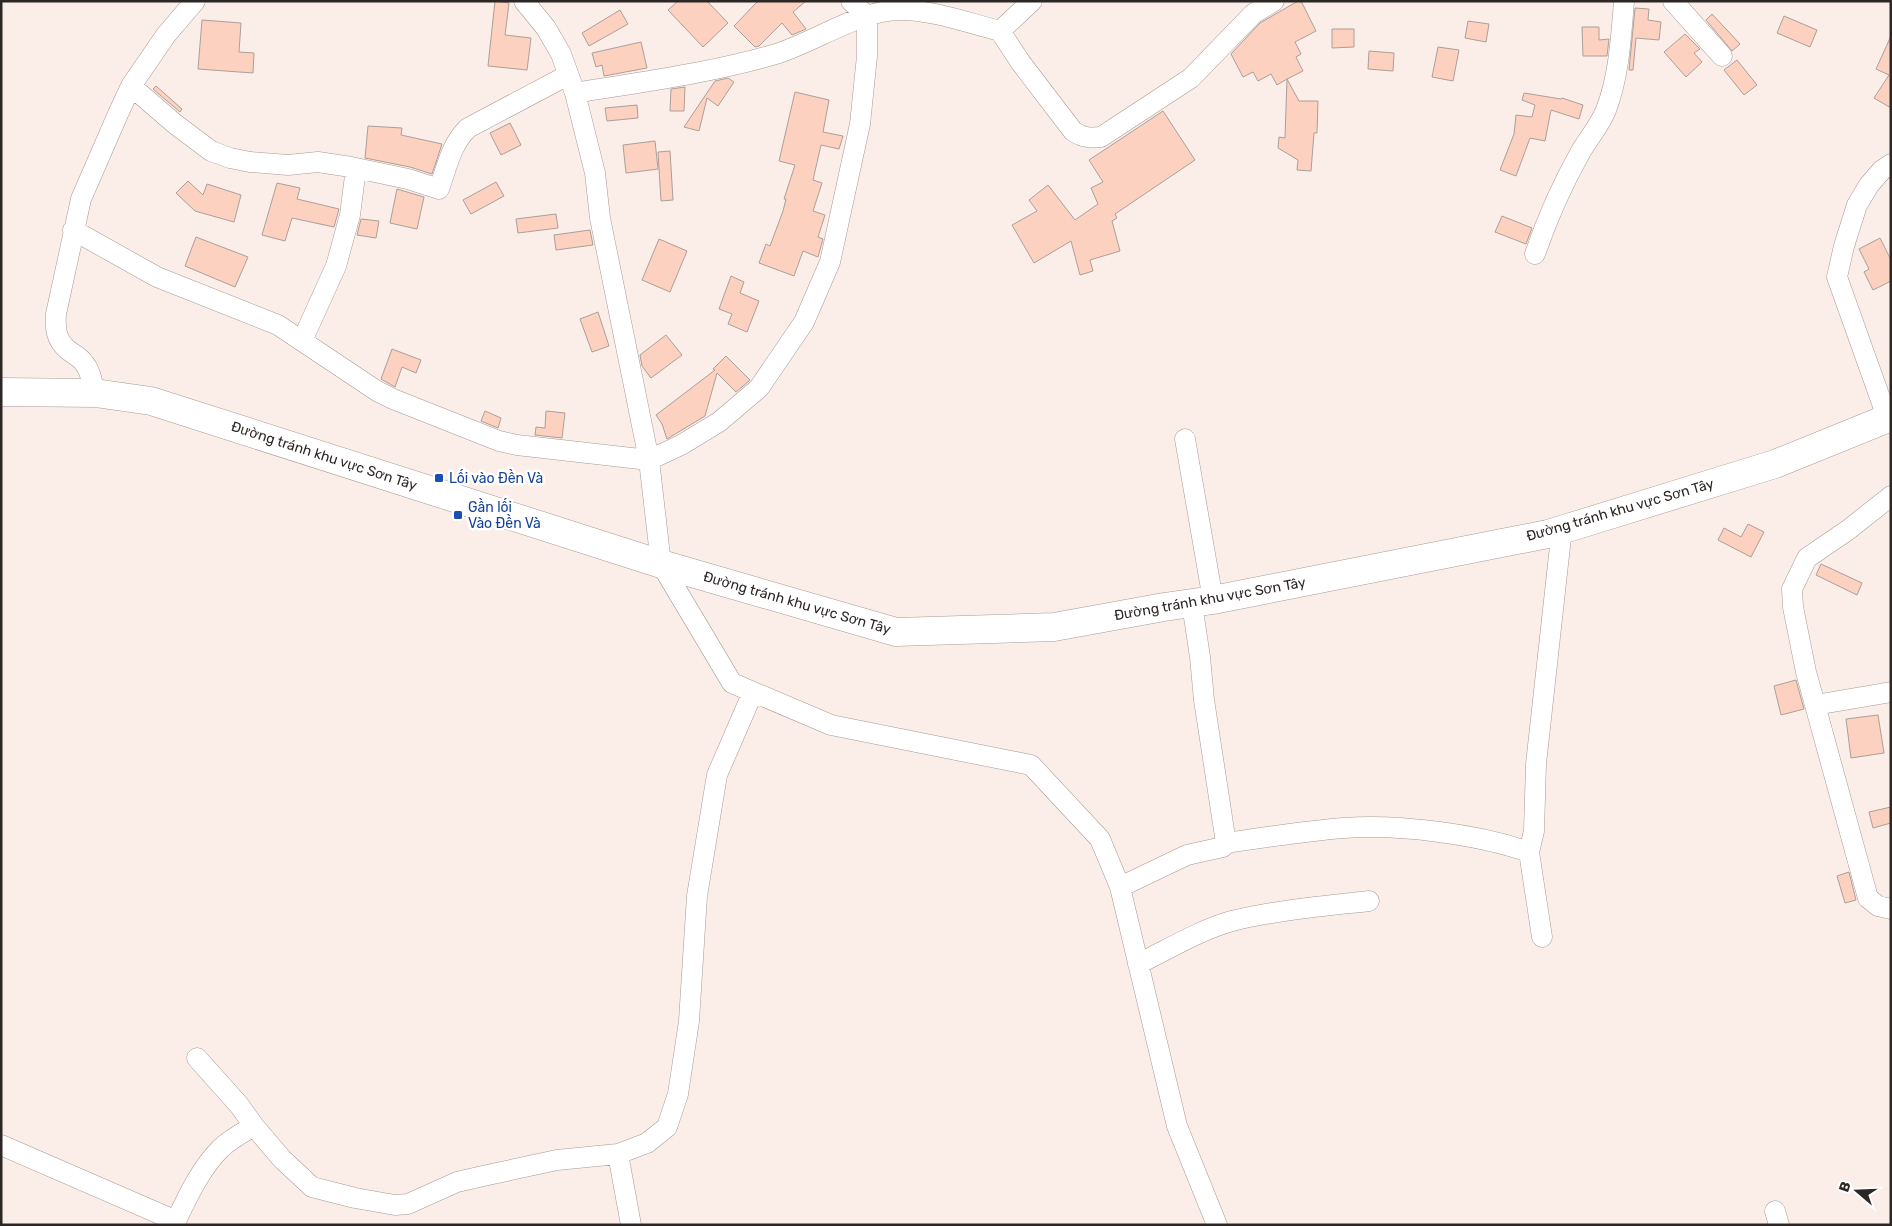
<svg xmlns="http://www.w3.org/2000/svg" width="1892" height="1226" font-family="Rubik,sans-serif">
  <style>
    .building { fill: #fdd1c0; stroke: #ac9f9a }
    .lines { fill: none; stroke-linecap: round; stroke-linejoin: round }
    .minor-casing { stroke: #a79a95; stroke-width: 21 }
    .highway-casing { stroke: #a79a95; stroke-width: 29 }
    .minor { stroke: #fff; stroke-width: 20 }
    .highway { stroke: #fff; stroke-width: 28 }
    .transit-dot { fill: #1a4fb4; stroke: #fff; stroke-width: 2 }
    .labels { text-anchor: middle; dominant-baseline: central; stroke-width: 5; stroke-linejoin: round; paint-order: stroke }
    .street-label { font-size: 14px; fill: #2c2725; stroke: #fff }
    .transit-label { font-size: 14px; fill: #164399; stroke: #fff; text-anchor: start }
  </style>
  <rect width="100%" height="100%" fill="#fbede8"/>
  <path class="building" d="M495,1L509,3L505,35L531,38L527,70L488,66Z
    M678,1H707L728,23L703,47L668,10Z
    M758,1H806L793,12L806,29L792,35L782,23L759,46L755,47L734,26Z
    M1298,1H1301L1316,31L1295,42L1301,54L1296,57L1303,71L1287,79L1299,101H1318L1317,133H1314L1311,171L1297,170L1298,160L1278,148L1279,137L1285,138L1287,79L1277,85L1271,74L1258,81L1253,72L1243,77L1231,54L1260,23Z
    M1635,8L1649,9L1648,20L1661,22L1659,40L1636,38L1633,70H1629Z
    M620,10L628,24L589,46L582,33Z
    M1712,14L1740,44L1732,51L1706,20Z
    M1784,16L1817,30L1810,47L1777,33Z
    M202,20L241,23L239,52L254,53L253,73L198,69Z
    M1468,21L1489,24L1486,42L1465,38Z
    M1582,27H1599V40L1609,39L1607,56H1583Z
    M1332,29H1354V47L1332,48Z
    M1685,34L1700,49L1694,53L1702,62L1686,77L1664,52Z
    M1891,36V108L1874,98L1889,75L1876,69Z
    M641,42L647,68L604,76L602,65L596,67L592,53Z
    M1438,47L1459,50L1453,81L1432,77Z
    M1369,51L1394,53L1393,71L1368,69Z
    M1737,60L1757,85L1744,95L1724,70Z
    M728,78L734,82L718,106L707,98L699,131L684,127L715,81Z
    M156,86L182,109L180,112L153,89Z
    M685,87L684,111H670L671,89Z
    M795,92L829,100L823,132L843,136L839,149L821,145L813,180L822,183L813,211L825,215L818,237L823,239L818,257L803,251L794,276L759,263L766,244L770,246L783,211L786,199H784L795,165L779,161Z
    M1524,93L1561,99L1562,98L1583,105L1579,119L1551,110L1545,141L1530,138L1516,176L1500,170L1514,134L1516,115L1532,117L1535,105L1522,100Z
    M637,105L638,118L607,121L605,108Z
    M1163,111L1195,160L1115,214L1117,218L1112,221L1120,251L1090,260L1093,271L1080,275L1071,241L1034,263L1012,225L1037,211L1029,200L1048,185L1075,220L1098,204L1091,188L1103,182L1089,160Z
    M510,123L521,145L501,155L490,133Z
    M368,126L402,128L401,135L442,144L432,174L410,167L365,158Z
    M655,141L658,169L626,173L623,145Z
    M670,151L673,200L661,201L658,152Z
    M188,181L203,195L207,184L241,195L234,222L195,211L176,193Z
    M496,182L504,196L471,214L463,200Z
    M277,183L300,188L297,199L339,209L334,227L292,218L285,241L262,235Z
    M397,189L424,197L417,229L390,223Z
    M556,214L558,228L518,233L516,219Z
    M1502,216L1532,228L1526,244L1495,232Z
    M361,219L379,221L376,238L357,235Z
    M590,230L593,245L556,250L554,235Z
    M196,237L248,257L235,287L185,266Z
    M1880,238L1891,260V281L1873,290L1864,272L1869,269L1859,249Z
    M659,239L687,251L670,292L642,280Z
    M731,276L744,282L740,293L759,301L747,332L728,324L732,314L719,309Z
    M598,312L609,346L592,352L580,319Z
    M666,335L682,355L651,378L642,366L640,355Z
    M392,349L421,360L416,373L402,367L395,387L381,379Z
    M726,356L750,380L736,392L717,373L705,416L667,439L662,424L656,415L715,370L713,369Z
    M485,411L501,418L498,428L481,421Z
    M546,411L565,413L562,438L535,435L536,427L545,428Z
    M1748,524L1764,532L1751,557L1718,540L1724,528L1741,537Z
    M1821,564L1862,583L1857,595L1816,575Z
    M1796,680L1804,709L1781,715L1774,686Z
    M1878,715L1884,753L1851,758L1846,719Z
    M1891,807V823L1873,828L1869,812Z
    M1849,872L1856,900L1845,903L1837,876Z"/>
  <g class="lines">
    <g class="minor-casing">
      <path id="minor" d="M524,1L546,28L561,54L575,93L595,173L600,218L649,460L661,564L732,683L831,725L1031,765L1100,839L1120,887L1177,1126L1217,1225
        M1032,1L1000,31L1021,63L1073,131C1083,138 1090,138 1101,137L1191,78L1253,14L1274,1
        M1673,1L1722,56
        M131,86L175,124L211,151L230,158L250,162L288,165L318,162L351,167L408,179L439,189C447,167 451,144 468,128L568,75
        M575,93C642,82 711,73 776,54C815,42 860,10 900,10C934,10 968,23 1000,31
        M1891,164L1882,170L1869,185L1857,205L1844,246L1837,277L1883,406L1891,420
        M73,230L157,277L278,325L377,391L393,399L499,441L517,445L649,460L681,445L719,422L759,388L804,322L830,262L860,124L867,56V16L851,1
        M1535,254C1547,219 1562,185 1580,153C1588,139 1600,125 1606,110C1619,76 1621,38 1624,1
        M302,341L336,266L350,215L356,168
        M95,393C92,383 91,371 84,363C80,357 73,354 68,350C56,340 55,329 56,314L81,199L118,114L131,86L166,35L195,1
        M1185,439L1213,600
        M1891,496L1848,530L1807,558L1792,589L1793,607L1806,672L1868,898L1878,906L1891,909
        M1192,604L1200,657L1204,700L1226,843
        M1815,705L1891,692
        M1529,852L1542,937
        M1120,887L1187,855L1223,847L1226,843C1266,837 1305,831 1344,828C1399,824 1477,834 1529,852L1534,831L1536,764L1562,528
        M1138,964C1167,950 1202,929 1232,921C1277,910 1324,906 1369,901
        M197,1058L239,1105L254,1126
        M1,1145L176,1221
        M618,1154L631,1225
        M1775,1211L1779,1225
        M174,1225C187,1198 200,1169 221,1148C231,1139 242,1133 254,1126L282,1159L312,1187L355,1198L395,1205L408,1204L457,1182L483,1176L557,1160L618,1154L647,1143L667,1127L678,1094L689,1021L697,896L717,775L753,692"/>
    </g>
    <g class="highway-casing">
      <path id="highway" d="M1,392L95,393L151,401L661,564L896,632L1054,627L1164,607L1213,600L1548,534L1775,464L1891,417"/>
    </g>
    <use href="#minor" class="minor"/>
    <use href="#highway" class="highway"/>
  </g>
  <g class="transit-dot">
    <rect x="434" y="473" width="10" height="10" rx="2.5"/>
    <rect x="453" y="510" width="10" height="10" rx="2.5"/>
  </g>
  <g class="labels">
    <g class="street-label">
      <text transform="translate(324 456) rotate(18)">Đường tránh khu vực Sơn Tây</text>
      <text transform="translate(1620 510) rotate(-16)">Đường tránh khu vực Sơn Tây</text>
      <text transform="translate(1210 599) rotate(-10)">Đường tránh khu vực Sơn Tây</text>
      <text transform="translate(797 603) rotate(16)">Đường tránh khu vực Sơn Tây</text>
    </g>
    <g class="transit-label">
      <text x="449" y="478">Lối vào Đền Và</text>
      <text x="468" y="507">Gần lối<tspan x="468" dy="16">Vào Đền Và</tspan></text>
    </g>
  </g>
  <rect width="1892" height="1226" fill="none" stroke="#2c2725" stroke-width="5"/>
  <g transform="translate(1857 1191) rotate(289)" stroke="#ffffff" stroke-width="4" paint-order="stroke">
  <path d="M0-4L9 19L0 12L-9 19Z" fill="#2c2725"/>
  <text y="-8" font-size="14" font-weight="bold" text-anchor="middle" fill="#2c2725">B</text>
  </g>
</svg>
